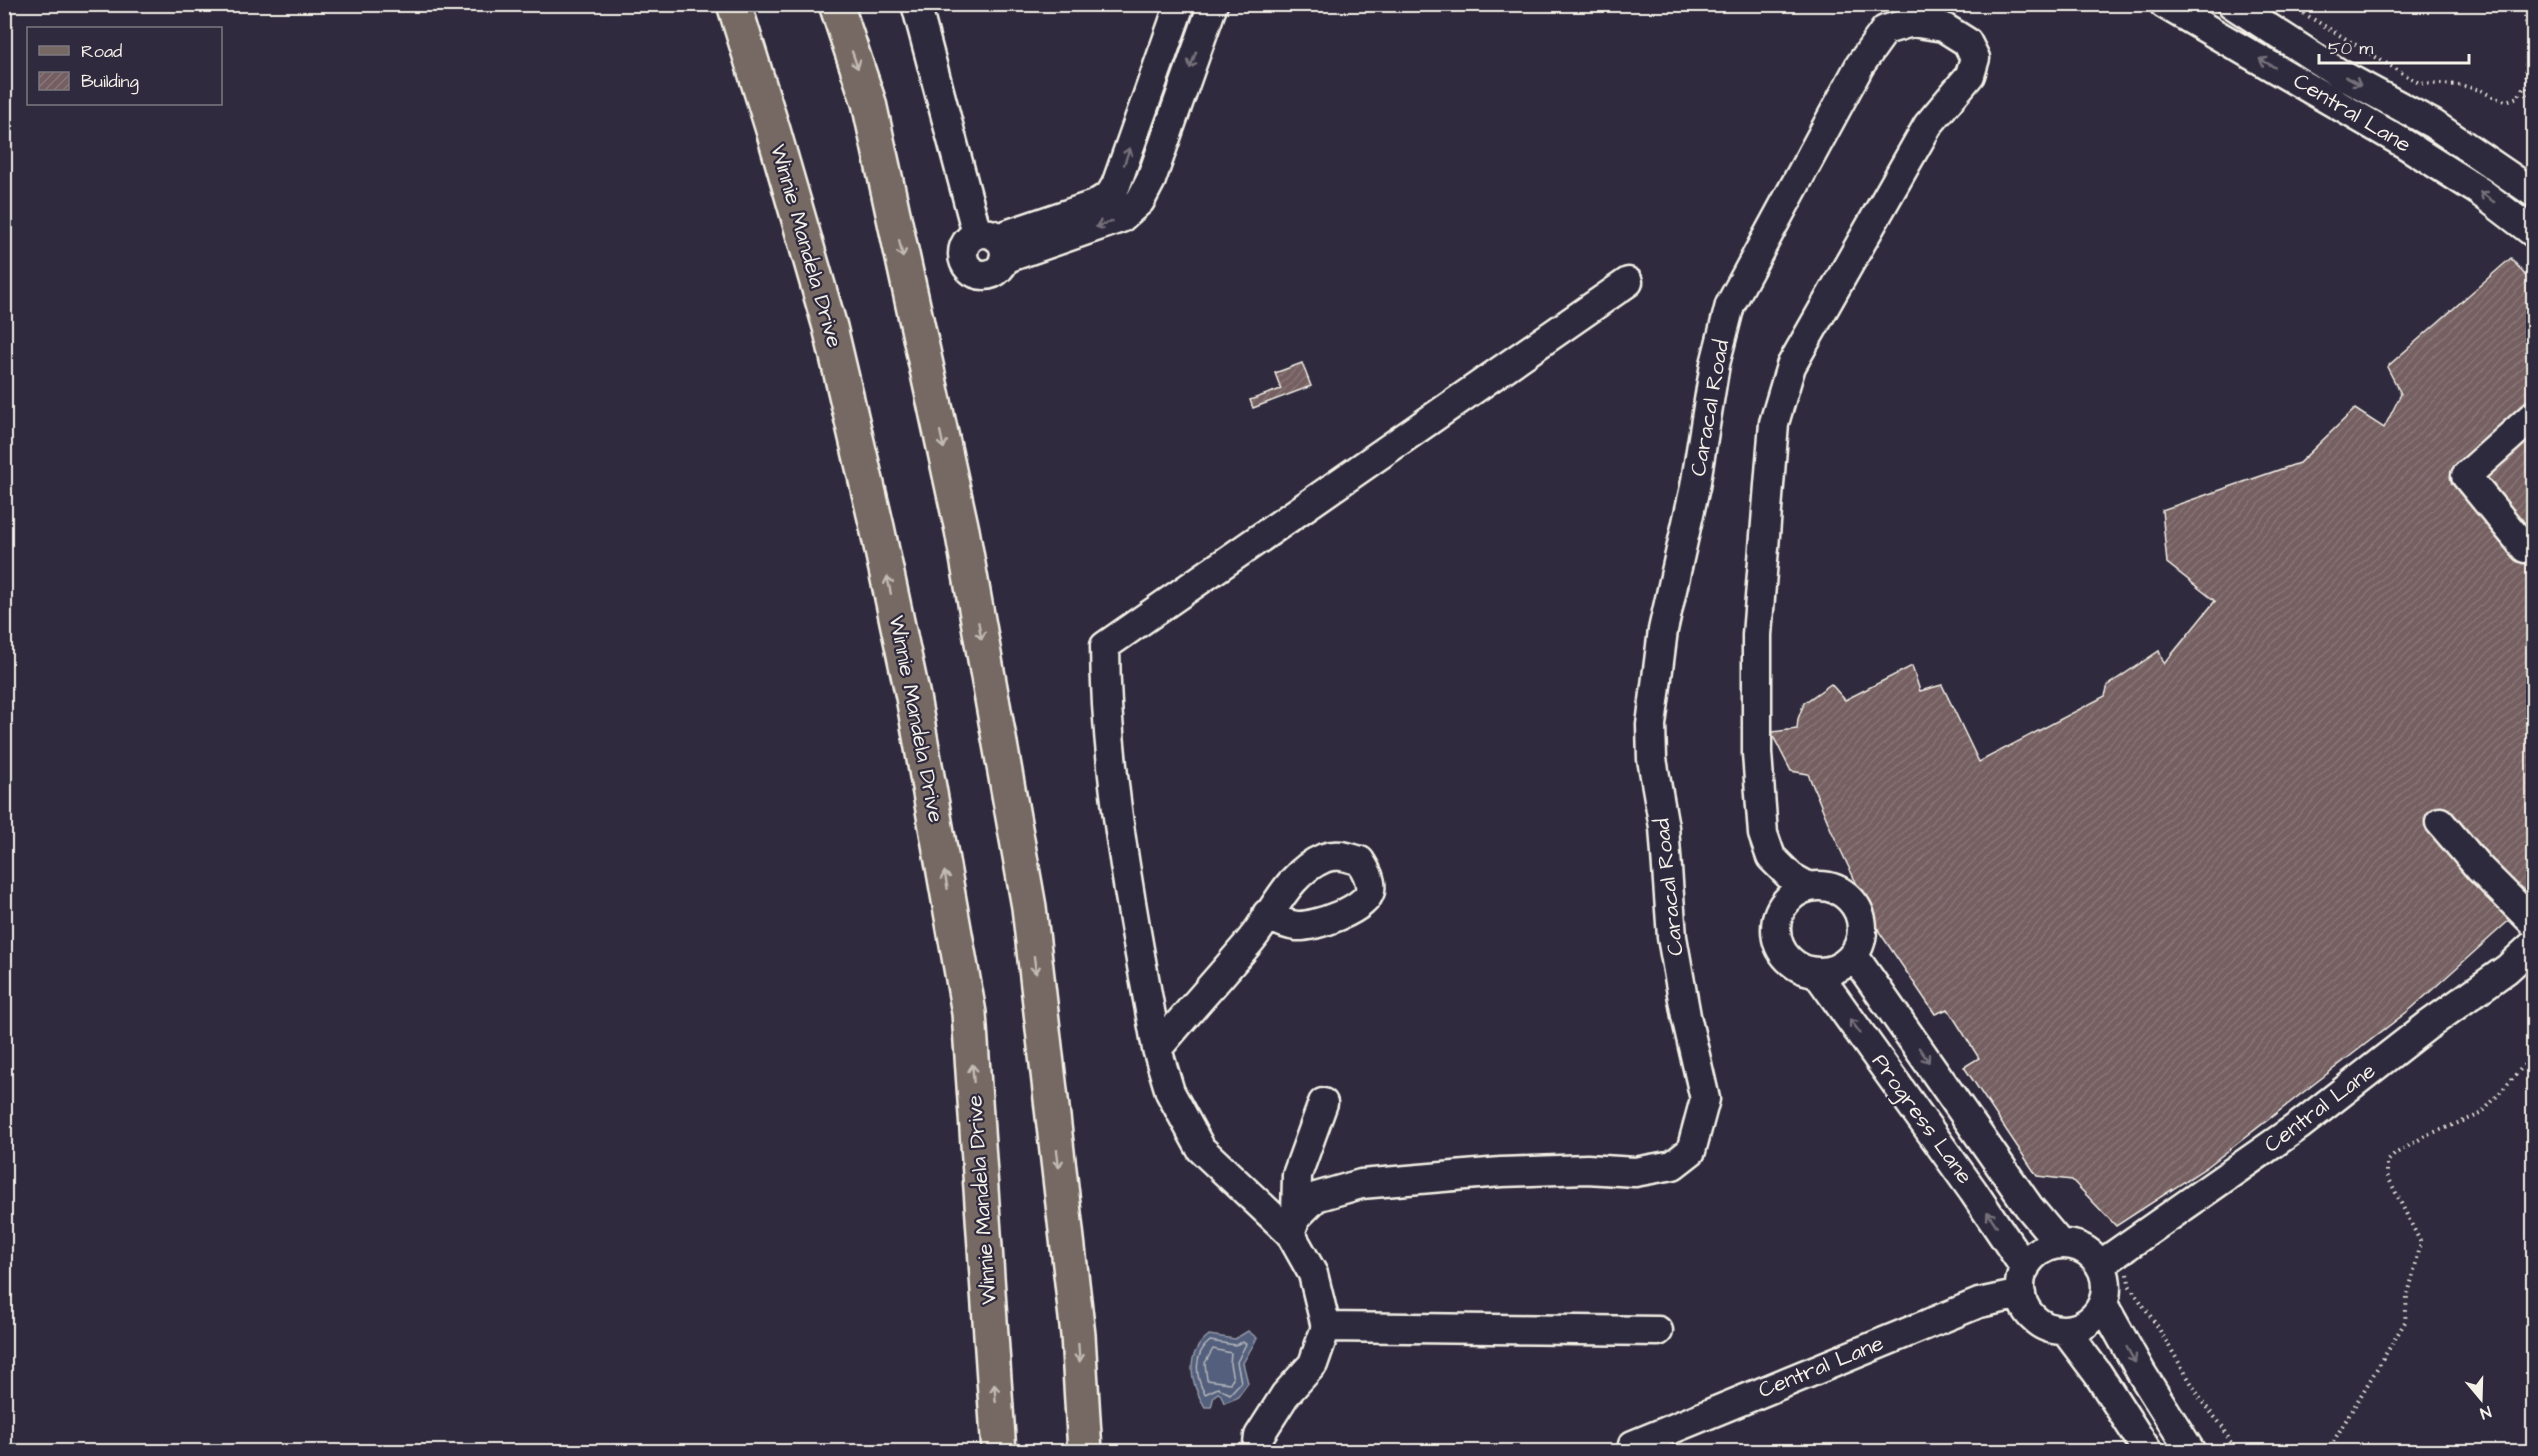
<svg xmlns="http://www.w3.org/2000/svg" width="2538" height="1456" font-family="'Architects Daughter',sans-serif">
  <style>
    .water { fill: #525e7b; stroke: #9399a7; stroke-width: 1.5 }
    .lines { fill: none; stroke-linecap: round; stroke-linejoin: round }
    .shore { stroke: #b3b6bc; stroke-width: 1.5 }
    .building { fill: url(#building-hatch); stroke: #f4f1e8; stroke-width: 1.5 }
    .minor-casing { stroke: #f4f1e8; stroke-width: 33 }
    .major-casing { stroke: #f4f1e8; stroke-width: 38 }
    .path { stroke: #f4f1e8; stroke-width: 4; stroke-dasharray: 1.5 4.5; stroke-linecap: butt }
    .minor { stroke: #2f2a3d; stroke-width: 28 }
    .major { stroke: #766964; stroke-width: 33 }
    .oneway { stroke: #c2bbb3 }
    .oneway2 { stroke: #747079 }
    .labels { text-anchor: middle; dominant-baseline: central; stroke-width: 4.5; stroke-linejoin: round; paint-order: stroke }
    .street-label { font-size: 22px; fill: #f4f1e8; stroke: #2f2a3d }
  </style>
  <defs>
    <pattern id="building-hatch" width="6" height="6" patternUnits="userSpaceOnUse" patternTransform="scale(1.5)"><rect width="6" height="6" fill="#745e61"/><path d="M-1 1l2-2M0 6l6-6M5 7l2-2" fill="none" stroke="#887678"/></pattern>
  </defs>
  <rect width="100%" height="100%" fill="#2f2a3d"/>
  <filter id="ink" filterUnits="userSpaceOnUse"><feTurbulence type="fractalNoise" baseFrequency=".0167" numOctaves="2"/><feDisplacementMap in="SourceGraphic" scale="12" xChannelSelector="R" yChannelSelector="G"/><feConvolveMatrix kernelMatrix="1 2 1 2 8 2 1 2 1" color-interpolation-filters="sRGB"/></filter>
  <g filter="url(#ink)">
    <path class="water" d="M1248,1331L1257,1338L1243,1363L1248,1383L1237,1398L1224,1403L1221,1395L1218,1393L1214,1396L1211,1407H1205C1190,1383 1184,1354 1209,1335L1235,1339Z"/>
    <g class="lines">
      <path class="shore" d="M1210,1341L1235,1345L1243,1342L1246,1344L1237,1362L1241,1382L1230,1394L1218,1388L1205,1394C1195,1377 1193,1354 1210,1341Z
        M1213,1349L1231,1353L1230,1364L1233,1379L1230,1383L1207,1380L1205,1363Z"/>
    </g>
    <path class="building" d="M2511,258L2534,286L2531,306L2534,309V898L2412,1008L2207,1167L2116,1226L2072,1180L2037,1176L1964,1067L1979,1058L1948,1009L1935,1014L1880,933L1832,832L1808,774L1791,771L1771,732L1797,729L1798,719L1804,703L1831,684L1845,700L1912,666L1920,691L1942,685L1979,762L2105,696L2108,685L2159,651L2164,664L2215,601L2167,563L2162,510L2299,463L2355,409L2384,428L2401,394L2387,367Z
      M1302,363L1311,386L1253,408L1250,400L1281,389L1275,373Z"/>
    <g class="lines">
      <g class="minor-casing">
        <path id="minor" d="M916,4L977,234
          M2164,4L2405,144L2479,191L2534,233
          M2232,4L2340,74L2433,124L2534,193
          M963 254a21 21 0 1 1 42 0a21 21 0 1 1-42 0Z
          M997,238L1094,205L1110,195L1116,185L1180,4
          M1004,259L1121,218L1140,201L1151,180L1213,4
          M2525,548L2466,476L2534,415
          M2440,822L2479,868L2534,923
          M1776 929a43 43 0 1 1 86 0a43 43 0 1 1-86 0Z
          M1267,914C1276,920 1286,925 1297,926C1315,927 1365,910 1370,891C1372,880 1365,869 1360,861C1347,857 1337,853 1324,858C1288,873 1274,912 1251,940C1220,977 1188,1012 1157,1049L1170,1092L1201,1149L1290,1233
          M1854,956L2029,1207L2060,1244
          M1817,973L1973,1191L2025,1268
          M1157,1049C1133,916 1106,781 1105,646L1628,282
          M1296,1217L1297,1175L1323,1103
          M2020 1287a43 43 0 1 1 86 0a43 43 0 1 1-86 0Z
          M2100,1265L2300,1125L2427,1026L2507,969L2534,944
          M2103,1304L2142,1374L2191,1452
          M1326,1327L1658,1331
          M2065,1330L2098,1374L2148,1452
          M1257,1452L1259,1436L1285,1395L1313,1364L1326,1327L1313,1274L1290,1233L1296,1217L1316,1197L1361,1184L1501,1172L1587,1169L1635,1172L1673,1165L1691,1151L1705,1099L1686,1016L1672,937L1664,827L1652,759L1651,725L1663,630L1695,487L1715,364L1730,305L1860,65L1885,30L1912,22L1943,27L1967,42L1975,58L1970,75L1928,125L1791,366L1774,423L1757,635V753L1763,834L1771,857L1791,877L1809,887
          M1638,1452L1633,1445L1979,1303L2021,1294"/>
      </g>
      <g class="major-casing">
        <path id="major" d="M734,4L773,130L830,327L877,527L913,697L969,1013L999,1452
          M836,4L869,103L962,530L1029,907L1078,1335L1085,1452"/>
      </g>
      <path class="path" d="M2288,4L2419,83L2460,85L2480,90L2495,98L2506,101L2518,97L2525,86
        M2522,4C2534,38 2518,78 2534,106
        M2128,1274L2129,1285L2156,1324L2203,1403L2223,1427L2235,1452
        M2327,1452L2405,1322L2407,1298L2421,1243L2387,1175V1162L2395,1154L2425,1136L2481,1114L2534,1054"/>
      <use href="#minor" class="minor"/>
      <use href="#major" class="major"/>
    </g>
    <defs><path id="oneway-shaft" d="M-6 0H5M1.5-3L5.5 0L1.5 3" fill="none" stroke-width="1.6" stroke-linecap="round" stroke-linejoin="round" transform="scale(1.5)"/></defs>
    <g class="oneway">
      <use href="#oneway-shaft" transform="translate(855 60) rotate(71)"/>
      <use href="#oneway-shaft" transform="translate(901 249) rotate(78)"/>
      <use href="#oneway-shaft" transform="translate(942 440) rotate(78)"/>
      <use href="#oneway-shaft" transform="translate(889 585) rotate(-102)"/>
      <use href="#oneway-shaft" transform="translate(980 631) rotate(80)"/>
      <use href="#oneway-shaft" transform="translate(946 880) rotate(-100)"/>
      <use href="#oneway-shaft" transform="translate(1035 965) rotate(83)"/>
      <use href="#oneway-shaft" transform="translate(973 1073) rotate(-94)"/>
      <use href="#oneway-shaft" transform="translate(1058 1159) rotate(83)"/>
      <use href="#oneway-shaft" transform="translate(1079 1353) rotate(86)"/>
      <use href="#oneway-shaft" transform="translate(995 1393) rotate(-94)"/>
    </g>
    <g class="oneway2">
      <use href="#oneway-shaft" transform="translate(1193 60) rotate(110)"/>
      <use href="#oneway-shaft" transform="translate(2267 63) rotate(-151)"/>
      <use href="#oneway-shaft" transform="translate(2353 81) rotate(29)"/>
      <use href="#oneway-shaft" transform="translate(1127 156) rotate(-71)"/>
      <use href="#oneway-shaft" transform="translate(2487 197) rotate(-144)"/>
      <use href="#oneway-shaft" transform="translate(1104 224) rotate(161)"/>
      <use href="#oneway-shaft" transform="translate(1855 1026) rotate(-126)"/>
      <use href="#oneway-shaft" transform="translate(1924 1055) rotate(55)"/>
      <use href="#oneway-shaft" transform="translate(1992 1219) rotate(-124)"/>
      <use href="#oneway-shaft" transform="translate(2131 1355) rotate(61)"/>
    </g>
  </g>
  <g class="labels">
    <g class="street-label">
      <text transform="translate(2352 113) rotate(31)">Central Lane</text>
      <text transform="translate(806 246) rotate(74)">Winnie Mandela Drive</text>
      <text transform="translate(1710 408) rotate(-80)">Caracal Road</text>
      <text transform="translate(916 719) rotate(79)">Winnie Mandela Drive</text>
      <text transform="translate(1669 887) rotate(-96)">Caracal Road</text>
      <text transform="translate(2320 1108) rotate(-37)">Central Lane</text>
      <text transform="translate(1922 1119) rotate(54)">Progress Lane</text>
      <text transform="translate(982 1200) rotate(-94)">Winnie Mandela Drive</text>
      <text transform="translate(1821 1367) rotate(-22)">Central Lane</text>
    </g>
  </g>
  <rect width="2538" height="1456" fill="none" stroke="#2f2a3d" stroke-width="24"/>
  <rect x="12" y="12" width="2514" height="1432" fill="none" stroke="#f4f1e8" stroke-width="2" filter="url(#ink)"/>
  <rect x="27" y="27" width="195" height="78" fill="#2f2a3d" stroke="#7e7a81" stroke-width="1.5"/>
  <rect x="39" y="46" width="30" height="9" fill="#766964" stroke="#7e7a81" stroke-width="1.5"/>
  <text x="81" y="57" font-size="18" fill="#f4f1e8">Road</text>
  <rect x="39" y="72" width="30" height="18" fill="url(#building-hatch)" stroke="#7e7a81" stroke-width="1.5"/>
  <text x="81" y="87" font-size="18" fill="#f4f1e8">Building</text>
  <g transform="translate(2481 1399) rotate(161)" stroke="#2f2a3d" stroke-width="4.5" paint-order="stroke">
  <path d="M0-4.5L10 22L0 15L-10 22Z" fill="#f4f1e8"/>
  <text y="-9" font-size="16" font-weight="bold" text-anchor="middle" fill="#f4f1e8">N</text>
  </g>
  <path d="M2319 54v9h150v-9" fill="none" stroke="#f4f1e8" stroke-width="3"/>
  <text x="2328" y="54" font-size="18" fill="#f4f1e8" stroke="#2f2a3d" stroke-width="4.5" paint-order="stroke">50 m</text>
</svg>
